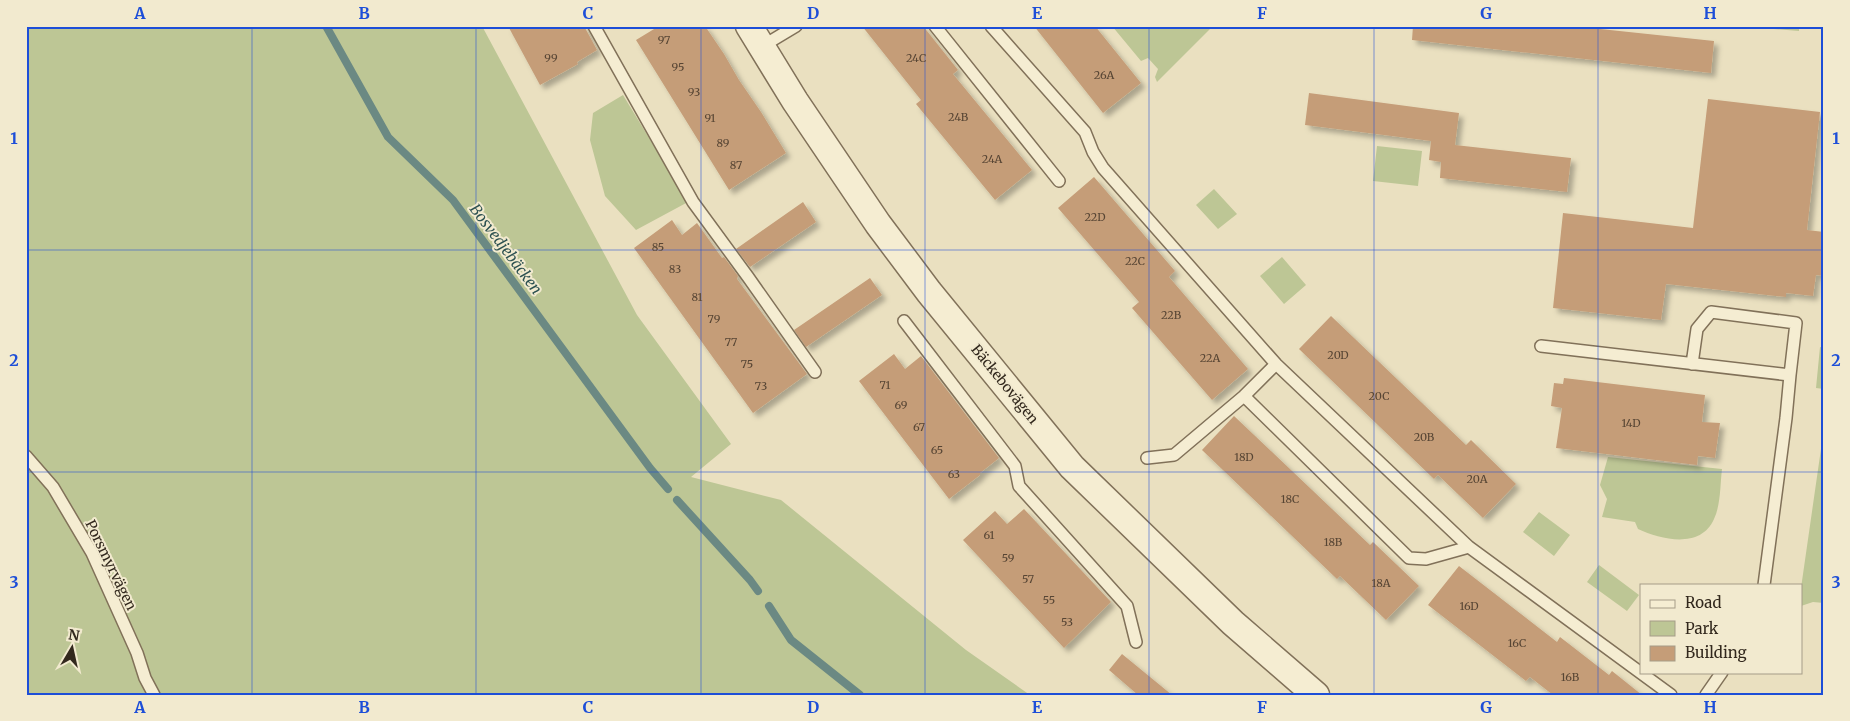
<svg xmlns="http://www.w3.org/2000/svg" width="1850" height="721" font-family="Merriweather,serif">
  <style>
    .green { fill: #bdc695 }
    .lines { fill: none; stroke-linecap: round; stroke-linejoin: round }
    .stream { stroke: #6b8983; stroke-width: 8 }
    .building { fill: #c59d78; filter: url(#shadow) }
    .service-casing { stroke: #817159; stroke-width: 14 }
    .tertiary-casing { stroke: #817159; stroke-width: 29 }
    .service { stroke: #f5edd2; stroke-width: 11 }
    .tertiary { stroke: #f5edd2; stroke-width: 26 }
    .grid { fill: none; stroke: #1d4ed8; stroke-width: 1; stroke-opacity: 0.55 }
    .labels { text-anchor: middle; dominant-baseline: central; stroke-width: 4; stroke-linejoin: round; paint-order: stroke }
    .number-label { font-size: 11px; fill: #574534 }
    .street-label { font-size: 14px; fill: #32281d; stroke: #f2eacf }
    .water-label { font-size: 15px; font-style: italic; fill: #2d5151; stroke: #f2eacf }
    .neatline { fill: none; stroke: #1d4ed8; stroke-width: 2 }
    .grid-label { font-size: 16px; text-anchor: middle; font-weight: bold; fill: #1d4ed8 }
  </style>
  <defs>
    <filter id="shadow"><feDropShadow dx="4.5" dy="4.5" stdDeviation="2.5" flood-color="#0004"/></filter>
  </defs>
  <rect width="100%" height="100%" fill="#eae0c0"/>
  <path class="green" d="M26,26H482L637,315L731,444L691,477L781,500L966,650L1030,695H26Z
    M1112,26H1213L1157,82L1155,77L1158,69L1148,58L1141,61Z
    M1736,26H1799V31Z
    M623,95L688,202L636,230L605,196L590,140L593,113Z
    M1377,146L1422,151L1418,186L1373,181Z
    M1214,189L1237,214L1218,229L1196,205Z
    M1282,257L1306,285L1284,304L1260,276Z
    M1820,347L1824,348V389L1816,388Z
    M1824,428V603L1813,602L1801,606V588Z
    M1608,457L1722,469C1720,485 1721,504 1714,519C1701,549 1662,540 1638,529L1635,522L1602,517L1607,499L1600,485Z
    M1539,512L1570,535L1554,556L1523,532Z
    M1599,565L1639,595L1627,611L1587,582Z"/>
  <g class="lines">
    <path class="stream" d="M326,26L388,137L453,200L650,468L668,489
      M677,500L750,580L758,591
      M769,606L791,640L860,695"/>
  </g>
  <path class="building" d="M508,26H584L597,50L577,62L578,64L540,85Z
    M659,26H705L724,54L739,80L761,112L786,153L729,190L636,40Z
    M862,26H923L958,70L953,74L1032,170L995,200L916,104L921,100Z
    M1034,26H1095L1141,83L1103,113Z
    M1413,26H1572L1714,41L1711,73L1412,40Z
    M1309,93L1459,113L1455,145L1571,158L1567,192L1440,178L1441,162L1429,160L1431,141L1305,125Z
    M1708,99L1820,112L1807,230L1824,232V276L1816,275L1813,296L1786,293V297L1666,284L1661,320L1553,308L1563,213L1693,228Z
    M1094,177L1175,271L1169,277L1248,369L1212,400L1132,308L1139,302L1058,208Z
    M803,202L816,222L750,267L736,249Z
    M672,220L682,235L697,223L722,258L724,257L738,276L737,279L807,374L753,413L634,248Z
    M870,278L882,295L806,347L794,330Z
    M1331,316L1466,445L1471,440L1516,484L1483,518L1438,475L1434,479L1299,349Z
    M894,354L905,369L921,356L999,458L980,473V475L949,499L859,381Z
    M1564,378L1705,395L1702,422L1720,423L1715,458L1698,456L1697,465L1556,448L1562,408L1551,406L1554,383L1563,384Z
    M1234,416L1370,545L1373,542L1419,586L1386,620L1340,576L1337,579L1202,450Z
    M1024,509L1111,602L1064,648L963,540L995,511L1007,524Z
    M1459,566L1557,642L1560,637L1609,675L1612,671L1642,695H1553L1530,677L1526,681L1428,605Z
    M1122,654L1172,695H1138L1109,670Z"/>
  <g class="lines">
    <g class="service-casing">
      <path id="service" d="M594,26L693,202L748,277L815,372
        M935,26L1059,181
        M991,26L1085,132L1093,152L1103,168L1276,364L1469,547L1671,695
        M761,47L796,26
        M904,321L1015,466L1019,486L1127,606L1136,642
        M1541,346L1790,375L1786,418L1764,585
        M1692,364L1697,329L1711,312L1796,323L1790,375
        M1244,396L1409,558L1426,559L1469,547
        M26,456L53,487L92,553L137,653L145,678L154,695
        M1147,458L1174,455L1244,396L1276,364
        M1706,695L1722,672"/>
    </g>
    <g class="tertiary-casing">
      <path id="tertiary" d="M749,26L795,101L878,224L929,292L1072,467L1233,623L1316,695"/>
    </g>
    <use href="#service" class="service"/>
    <use href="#tertiary" class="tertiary"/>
  </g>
  <path class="grid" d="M252,26V695M476,26V695M701,26V695M925,26V695M1149,26V695M1374,26V695M1598,26V695M26,250H1824M26,472H1824"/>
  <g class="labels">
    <g class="number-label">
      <text x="664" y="40">97</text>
      <text x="551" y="58">99</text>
      <text x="916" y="58">24C</text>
      <text x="678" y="67">95</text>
      <text x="1104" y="75">26A</text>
      <text x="694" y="92">93</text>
      <text x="958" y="117">24B</text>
      <text x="710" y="118">91</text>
      <text x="723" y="143">89</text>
      <text x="992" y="159">24A</text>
      <text x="736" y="165">87</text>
      <text x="1095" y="217">22D</text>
      <text x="658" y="247">85</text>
      <text x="1135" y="261">22C</text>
      <text x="675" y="269">83</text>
      <text x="697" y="297">81</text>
      <text x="1171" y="315">22B</text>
      <text x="714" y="319">79</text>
      <text x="731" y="342">77</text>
      <text x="1338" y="355">20D</text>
      <text x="1210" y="358">22A</text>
      <text x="747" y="364">75</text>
      <text x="885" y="385">71</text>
      <text x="761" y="386">73</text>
      <text x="1379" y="396">20C</text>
      <text x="901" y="405">69</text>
      <text x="1631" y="423">14D</text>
      <text x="919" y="427">67</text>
      <text x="1424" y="437">20B</text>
      <text x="937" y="450">65</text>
      <text x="1244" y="457">18D</text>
      <text x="954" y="474">63</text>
      <text x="1477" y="479">20A</text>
      <text x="1290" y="499">18C</text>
      <text x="989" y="535">61</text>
      <text x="1333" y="542">18B</text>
      <text x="1008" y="558">59</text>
      <text x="1028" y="579">57</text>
      <text x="1381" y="583">18A</text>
      <text x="1049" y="600">55</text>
      <text x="1469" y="606">16D</text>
      <text x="1067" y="622">53</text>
      <text x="1517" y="643">16C</text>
      <text x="1570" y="677">16B</text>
    </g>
    <g class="street-label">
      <text transform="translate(1005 384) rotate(51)">Bäckebovägen</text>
      <text transform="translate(111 565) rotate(64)">Porsmyrvägen</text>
    </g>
    <g class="water-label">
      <text transform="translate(506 249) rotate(53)">Bosvedjebäcken</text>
    </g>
  </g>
  <rect width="1850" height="721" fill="none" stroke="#f2eacf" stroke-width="55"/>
  <rect x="1640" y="584" width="162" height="90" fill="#f2eacf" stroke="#a59c88"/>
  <rect x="1650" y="600" width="25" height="8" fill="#f5edd2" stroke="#a59c88"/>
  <text x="1685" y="608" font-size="15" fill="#32281d">Road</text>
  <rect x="1650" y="621" width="25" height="15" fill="#bdc695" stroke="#a59c88"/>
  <text x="1685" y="634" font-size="15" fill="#32281d">Park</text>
  <rect x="1650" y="646" width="25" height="15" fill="#c59d78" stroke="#a59c88"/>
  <text x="1685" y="658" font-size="15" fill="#32281d">Building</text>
  <g transform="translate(72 648) rotate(9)" stroke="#f2eacf" stroke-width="4" paint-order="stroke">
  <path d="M0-4L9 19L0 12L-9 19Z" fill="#32281d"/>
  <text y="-8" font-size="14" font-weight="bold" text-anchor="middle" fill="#32281d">N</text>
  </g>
  <rect x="28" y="28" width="1794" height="666" class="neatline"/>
  <g class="grid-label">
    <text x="140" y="19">A</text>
    <text x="364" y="19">B</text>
    <text x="588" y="19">C</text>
    <text x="813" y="19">D</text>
    <text x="1037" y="19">E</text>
    <text x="1262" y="19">F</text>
    <text x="1486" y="19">G</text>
    <text x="1710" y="19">H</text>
    <text x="14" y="144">1</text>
    <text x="1836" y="144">1</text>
    <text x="14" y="366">2</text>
    <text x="1836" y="366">2</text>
    <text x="14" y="588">3</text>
    <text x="1836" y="588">3</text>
    <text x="140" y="713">A</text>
    <text x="364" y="713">B</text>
    <text x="588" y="713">C</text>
    <text x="813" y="713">D</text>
    <text x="1037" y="713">E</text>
    <text x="1262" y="713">F</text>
    <text x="1486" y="713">G</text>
    <text x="1710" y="713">H</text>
  </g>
</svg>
